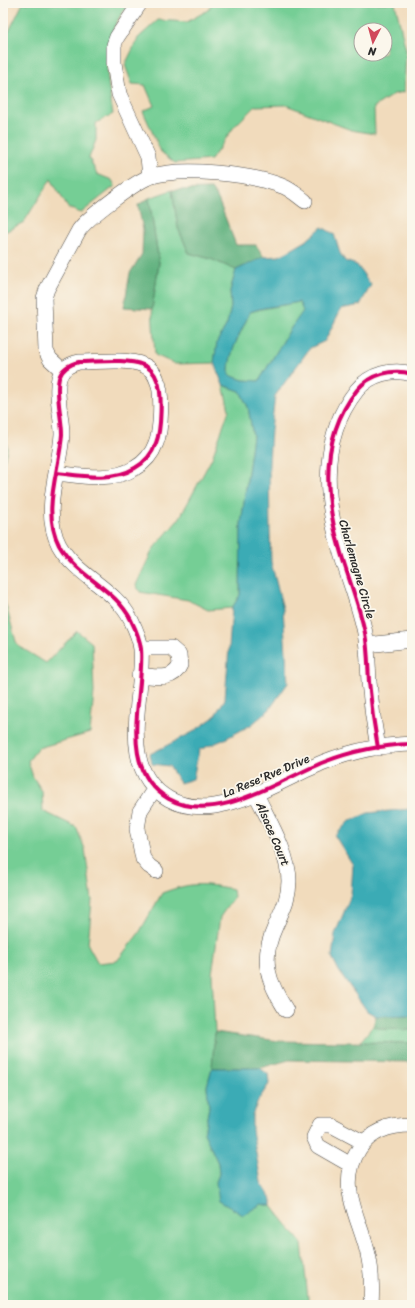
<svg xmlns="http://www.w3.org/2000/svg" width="415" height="1308" font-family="Sriracha,sans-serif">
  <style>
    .green { fill: #74ce95; stroke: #507c60; fill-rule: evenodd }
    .forest { fill: #5fb17e; stroke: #456e54 }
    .water { fill: #3aabb5; stroke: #326b70; fill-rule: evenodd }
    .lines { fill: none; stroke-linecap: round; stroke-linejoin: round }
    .minor-casing { stroke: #494541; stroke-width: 16 }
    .minor { stroke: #fff; stroke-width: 15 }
    .cycleway-casing { stroke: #fbf7ec; stroke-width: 6 }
    .cycleway { stroke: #d6006c; stroke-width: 4 }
    .labels { text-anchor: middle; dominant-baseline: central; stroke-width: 3.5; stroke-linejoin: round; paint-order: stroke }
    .street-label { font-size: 12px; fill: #2b2b2b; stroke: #fbf7ec }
  </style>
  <rect width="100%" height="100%" fill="#fbf7ec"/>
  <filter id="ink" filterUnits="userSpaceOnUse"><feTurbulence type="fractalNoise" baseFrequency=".025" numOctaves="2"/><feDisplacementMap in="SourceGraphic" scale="8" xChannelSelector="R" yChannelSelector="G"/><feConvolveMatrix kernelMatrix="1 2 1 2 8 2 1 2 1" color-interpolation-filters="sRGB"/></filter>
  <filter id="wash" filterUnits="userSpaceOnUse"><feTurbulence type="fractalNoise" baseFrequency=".012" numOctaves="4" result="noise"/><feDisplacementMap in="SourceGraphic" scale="16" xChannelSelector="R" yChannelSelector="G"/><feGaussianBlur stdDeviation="0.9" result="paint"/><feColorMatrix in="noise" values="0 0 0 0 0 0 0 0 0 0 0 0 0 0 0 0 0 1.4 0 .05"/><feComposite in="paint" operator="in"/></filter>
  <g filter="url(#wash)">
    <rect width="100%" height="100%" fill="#f1dbbc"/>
    <path class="green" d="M23,3H130C99,38 106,72 113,114L96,123V140L89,158L97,174L112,180L115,186L81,213L68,208L51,179L24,222L3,233V37L7,35Z
      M212,3H395L406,50L404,92L394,94L374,107L375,134L351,130L286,105L255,106L234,127L211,160L175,163L161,152L143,111L154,106L145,85L132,84L125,65L138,38L158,20L187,22L208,10ZM361,30H385V54H361Z
      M172,190L178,228L189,253L211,259L236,270L230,291L231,307L227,324L217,342L214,363L175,364L155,355L152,309L159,263L149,198Z
      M299,302L304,311L291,328L259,381L243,380L229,375C228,351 241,333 250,312C266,307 282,306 299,302Z
      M223,385L240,391L248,407L253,436L241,524L240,595L232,608L208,610L188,600L140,592L136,585L153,549L179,519L212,458L229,410Z
      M3,399L7,449L3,465Z
      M3,595L17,645L46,663L77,631L92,643L94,692L90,733L38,748L28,761L33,777L42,791L43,811L76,827L85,849L92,900L88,945L98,963L117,961L139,933L162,893C192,882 201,883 233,889L234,897L220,917L212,974L215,1032L212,1068L207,1086L209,1107L204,1133L218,1163L219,1174L216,1182L262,1204L272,1206L302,1244L308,1298L307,1305H5L3,1278Z
      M373,1026L382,1029L412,1030V1043L360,1042Z"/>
    <path class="forest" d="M211,189L218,199L236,245H256L264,257L236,270L211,259L189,253L178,228L172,190Z
      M149,198L159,263L152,309L124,307L130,273L142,254L143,230L138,205Z
      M412,1015V1030L382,1029L373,1026L376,1016Z
      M215,1032L279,1041L412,1043V1062L289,1060L260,1068H212Z"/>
    <path class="water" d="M322,227L334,234L340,253L345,261L357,265L371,285L360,305L341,309L325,341L310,348L275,396L271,430L269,464L270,531L271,562L283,609L288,683L269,710L251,725L223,740L199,750L193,779L180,783L169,766L152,764L150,754L193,732L214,717L225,699L232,608L240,595L241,524L253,436L248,407L240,391L223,385L214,363L217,342L227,324L231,307L230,291L236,270L264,257L279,256L289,251L306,241ZM299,302L303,311L291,328L259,381L243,380L229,375C228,352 241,333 250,312C266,306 282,306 299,302Z
      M410,809H412V1015L376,1016L367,1011L339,971L332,957L335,934L351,895L353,865L335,836L348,822L368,813Z
      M212,1068H260L268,1074L269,1084L259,1099L252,1115V1130L261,1182L272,1200V1206L262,1204L243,1215L219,1201L216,1182L219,1174L218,1163L204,1133L209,1107L207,1086Z"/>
  </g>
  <g filter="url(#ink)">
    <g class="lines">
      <g class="minor-casing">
        <path id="minor" d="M140,3L117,37L114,45V63L119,94L148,157L150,177
          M63,371L50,359L46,351L44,298L47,289L79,230C88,217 134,183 149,177C181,166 251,174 282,186C291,189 298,196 305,201
          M57,473C82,476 112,482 135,468C144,463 152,454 156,443C161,431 163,392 157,380C155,373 149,367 143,365C127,358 96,362 79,362C70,364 62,368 59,378C55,393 62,418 62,434C60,470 41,510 59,545C77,577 115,588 131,620C135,628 140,640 141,649C145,696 115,768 169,799C216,825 279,780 324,762C352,751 382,745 412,744
          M367,645L412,640
          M139,675C154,676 173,682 180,665L179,655L171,648H141
          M378,748C374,726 371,704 369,682C368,665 368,649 365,633C359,603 347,576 339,546C324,494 321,435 357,390C370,374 393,368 412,374
          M155,788L140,811L137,829L143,859L149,866L156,871
          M255,792C267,818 289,853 289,881C289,899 282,911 275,927C260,960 268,982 286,1010
          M351,1165L318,1146L314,1137L320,1125H331L363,1142
          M371,1305C372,1290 372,1274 369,1259C362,1220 335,1188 359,1149C371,1130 391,1125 412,1125"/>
      </g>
      <use href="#minor" class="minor"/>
      <g class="cycleway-casing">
        <path id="cycleway" d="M57,473C82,476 112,482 135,468C144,463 152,454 156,443C161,431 163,392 157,380C155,373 149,367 143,365C127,358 96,362 79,362C70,364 62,368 59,378C55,393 62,418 62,434C60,470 41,510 59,545C77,577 115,588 131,620C135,628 140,640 141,649C145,696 115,768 169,799C216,825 279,780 324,762C352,751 382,745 412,744
          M378,748C374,726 371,704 369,682C368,665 368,649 365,633C359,603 347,576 339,546C324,494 321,435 357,390C370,374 393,368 412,374"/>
      </g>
      <use href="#cycleway" class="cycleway"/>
    </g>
  </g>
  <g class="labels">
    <g class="street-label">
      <text transform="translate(357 569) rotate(74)">Charlemagne Circle</text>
      <text transform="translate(266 776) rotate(-23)">La Rese'Rve Drive</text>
      <text transform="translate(273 834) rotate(67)">Alsace Court</text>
    </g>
  </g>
  <rect width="415" height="1308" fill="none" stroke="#fbf7ec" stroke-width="16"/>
  <g transform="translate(373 42) rotate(186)"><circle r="19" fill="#fbf7ec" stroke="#a8a59f"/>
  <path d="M0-3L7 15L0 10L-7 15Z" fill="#d1495b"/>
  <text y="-6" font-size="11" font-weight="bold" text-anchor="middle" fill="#2b2b2b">N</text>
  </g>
</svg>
